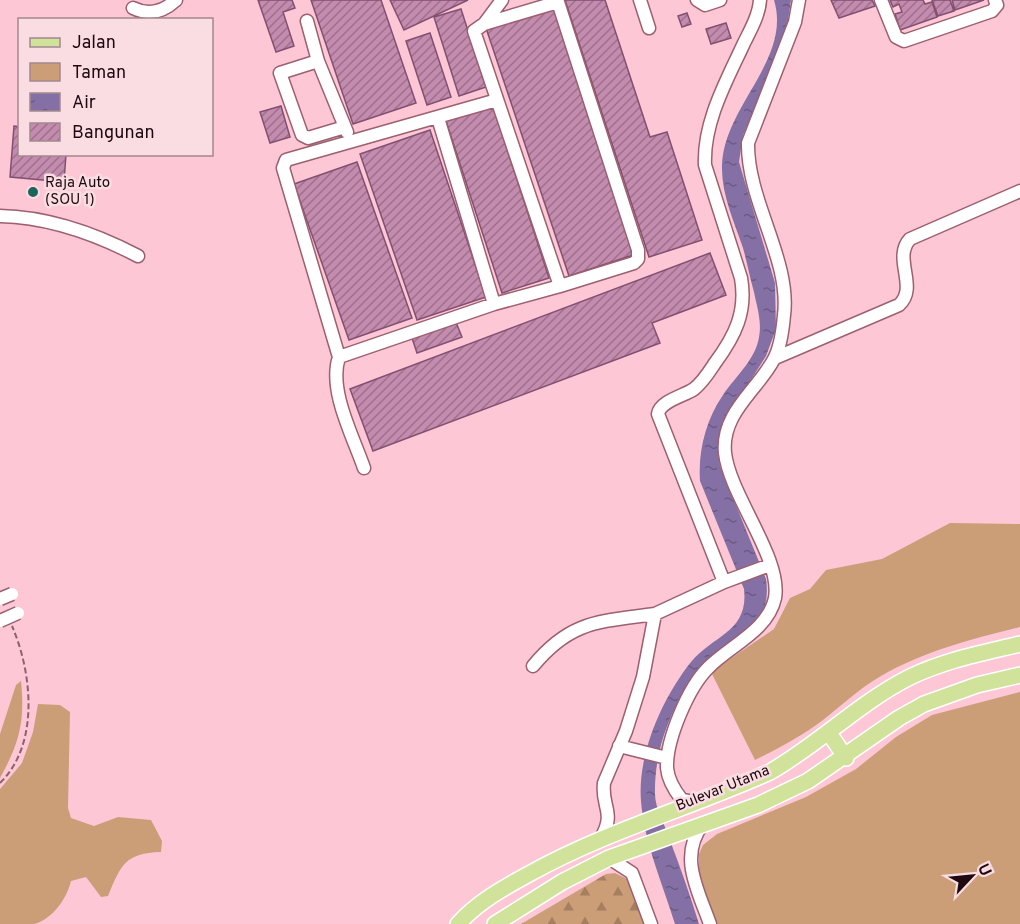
<svg xmlns="http://www.w3.org/2000/svg" width="1020" height="924" font-family="Overpass,sans-serif">
  <style>
    .green { fill: #cb9e77 }
    .forest { fill: url(#forest-firs) }
    .water { fill: url(#water-ripples) }
    .building { fill: url(#building-hatch); stroke: #825070; stroke-width: 1.5 }
    .lines { fill: none; stroke-linecap: round; stroke-linejoin: round }
    .minor-casing { stroke: #9c6070; stroke-width: 15 }
    .major-casing { stroke: #fff; stroke-width: 18 }
    .path { stroke: #89636d; stroke-width: 2; stroke-dasharray: 6 3; stroke-linecap: butt }
    .minor { stroke: #fff; stroke-width: 12 }
    .major { stroke: #d1e39b; stroke-width: 15 }
    .minor-bridge-casing { stroke: #9c6070; stroke-width: 15; stroke-linecap: butt }
    .minor-bridge { stroke: #fff; stroke-width: 12 }
    .poi-dot { fill: #1b655a; stroke: #f9dde3; stroke-width: 2 }
    .labels { text-anchor: middle; dominant-baseline: central; stroke-width: 5; stroke-linejoin: round; paint-order: stroke }
    .poi-label { font-size: 15px; fill: #1f080f; stroke: #f9dde3; text-anchor: start }
    .street-label { font-size: 15px; fill: #1f080f; stroke: #f9dde3 }
  </style>
  <defs>
    <pattern id="forest-firs" width="22" height="20" patternUnits="userSpaceOnUse" patternTransform="scale(1.5)"><rect width="22" height="20" fill="#cb9e77"/><path d="M5 1l3.5 6h-7zM16 11l3.5 6h-7z" fill="#a47f60"/></pattern>
    <pattern id="water-ripples" width="26" height="14" patternUnits="userSpaceOnUse" patternTransform="scale(1.5)"><rect width="26" height="14" fill="#8470a4"/><path d="M2 4q2-2 4 0t4 0M15 11q2-2 4 0t4 0" fill="none" stroke="#6b5a84"/></pattern>
    <pattern id="building-hatch" width="6" height="6" patternUnits="userSpaceOnUse" patternTransform="scale(1.5)"><rect width="6" height="6" fill="#c38bad"/><path d="M-1 1l2-2M0 6l6-6M5 7l2-2" fill="none" stroke="#9e708b"/></pattern>
  </defs>
  <rect width="100%" height="100%" fill="#fec7d5"/>
  <path class="green" d="M950,523L1020,524V627C972,639 924,651 881,676C860,688 842,705 823,720C802,736 779,748 755,760L711,672L774,629L790,598L810,589L826,570L882,559Z
    M21,681C25,721 20,742 0,778V734L16,685Z
    M1020,692V924H717L699,875V854L703,845L717,834L806,797L856,769L896,737L932,715Z
    M38,704L60,705L70,712L68,808L71,818L94,826L118,817L151,820L162,841L161,852C125,853 121,865 108,896L101,897L86,877L71,881C67,898 53,919 34,924C25,924 10,924 0,924V789L22,763L33,732Z"/>
  <path class="forest" d="M615,873L629,880L646,924H521L606,874Z"/>
  <path class="water" d="M774,0H791L785,40L743,135L739,162L775,283L776,329L766,356L724,422L718,440L720,466L766,579C774,632 728,635 701,668C672,703 654,749 655,794C655,808 665,825 669,838C680,866 690,895 699,924H675C663,885 644,842 641,801C637,754 663,697 691,662C713,635 749,632 744,589L700,481C698,450 706,420 723,395C735,377 756,359 759,337C762,322 757,307 754,292C750,278 747,262 743,248C734,221 721,194 722,165C724,106 792,59 774,0Z"/>
  <path class="building" d="M258,0H292L295,8L283,12L294,46L276,52Z
    M311,0H381L416,103L353,124Z
    M390,0H468L404,30Z
    M565,0H605L650,137L667,132L702,240L649,257Z
    M831,0H872L875,6L839,18Z
    M890,0H923L925,4L932,2L937,17L900,30L895,14L902,12L899,4L893,7Z
    M932,0H950L954,11L938,16Z
    M952,0H984L955,10Z
    M553,6L636,254L569,276L486,28Z
    M461,9L486,87L459,96L434,17Z
    M687,13L691,24L682,27L678,16Z
    M726,23L731,38L711,44L706,29Z
    M430,33L451,97L427,105L406,41Z
    M281,106L290,137L270,143L260,112Z
    M493,106L549,278L502,293L446,121Z
    M14,126L20,127V154H66L64,182L10,177Z
    M430,130L486,297L417,320L360,154Z
    M357,162L412,318L349,340L294,184Z
    M710,253L726,295L652,323L660,343L373,451L350,389Z
    M455,320L462,337L417,353L411,335Z"/>
  <g class="lines">
    <g class="minor-casing">
      <path id="minor" d="M640,0L649,28
        M697,0L705,5L720,0
        M881,0L896,37L904,41L992,11L997,5L995,0
        M133,8C149,16 163,12 176,0
        M307,21L318,61L347,132
        M484,24L558,2L638,250V259L634,263L560,286
        M318,61L280,73L302,135L308,138L345,127
        M438,118L494,304
        M0,216C49,217 94,233 138,256
        M339,357L283,168L286,160L497,100
        M775,358L899,305C919,287 892,258 910,239L1020,191
        M364,468C353,436 328,390 339,357L494,304L560,286L474,31L484,24L502,0
        M724,582L658,414C660,401 684,396 694,389C703,382 709,372 715,363C735,336 747,312 741,278L705,165C703,122 727,80 744,43C751,29 759,15 760,0
        M533,666C571,620 599,622 655,614
        M619,746L667,758
        M695,802L682,800C675,791 668,780 667,768C666,740 688,688 708,668C729,646 768,631 775,598C782,558 730,496 725,453C721,413 757,391 774,359C780,348 783,327 784,315C791,260 747,201 748,143L795,22L799,0
        M703,824C678,856 698,890 710,924
        M601,838C616,812 601,807 604,783L626,731L643,677L655,614L724,582L770,565
        M609,858L632,873L651,924"/>
    </g>
    <g class="major-casing">
      <path id="major" d="M829,733L846,758
        M458,924C478,902 503,888 529,874C606,831 690,808 770,772C819,744 860,702 910,677C945,660 983,653 1020,644
        M495,924L562,882L609,858L758,805L808,781L899,718L924,704L977,685L1020,675"/>
    </g>
    <path class="path" d="M0,783C40,744 32,672 12,626"/>
    <use href="#minor" class="minor"/>
    <use href="#major" class="major"/>
    <g class="minor-bridge-casing">
      <path id="minor-bridge" d="M0,599L12,594
        M0,621L18,613"/>
    </g>
    <use href="#minor-bridge" class="minor-bridge"/>
  </g>
  <circle class="poi-dot" cx="33" cy="192" r="6"/>
  <g class="labels">
    <g class="poi-label">
      <text x="45" y="183">Raja Auto<tspan x="45" dy="17">(SOU 1)</tspan></text>
    </g>
    <g class="street-label">
      <text transform="translate(723 789) rotate(-22)">Bulevar Utama</text>
    </g>
  </g>
  <rect x="18" y="18" width="195" height="138" fill="#f9dde3" stroke="#a2888e" stroke-width="1.5"/>
  <rect x="30" y="38" width="30" height="9" fill="#d1e39b" stroke="#a2888e" stroke-width="1.5"/>
  <text x="72" y="48" font-size="18" fill="#1f080f">Jalan</text>
  <rect x="30" y="63" width="30" height="18" fill="#cb9e77" stroke="#a2888e" stroke-width="1.5"/>
  <text x="72" y="78" font-size="18" fill="#1f080f">Taman</text>
  <rect x="30" y="93" width="30" height="18" fill="url(#water-ripples)" stroke="#a2888e" stroke-width="1.5"/>
  <text x="72" y="108" font-size="18" fill="#1f080f">Air</text>
  <rect x="30" y="123" width="30" height="18" fill="url(#building-hatch)" stroke="#a2888e" stroke-width="1.5"/>
  <text x="72" y="138" font-size="18" fill="#1f080f">Bangunan</text>
  <g transform="translate(972 876) rotate(64)" stroke="#f9dde3" stroke-width="4.5" paint-order="stroke">
  <path d="M0-4.5L10 22L0 15L-10 22Z" fill="#1f080f"/>
  <text y="-9" font-size="16" font-weight="bold" text-anchor="middle" fill="#1f080f">U</text>
  </g>
</svg>
